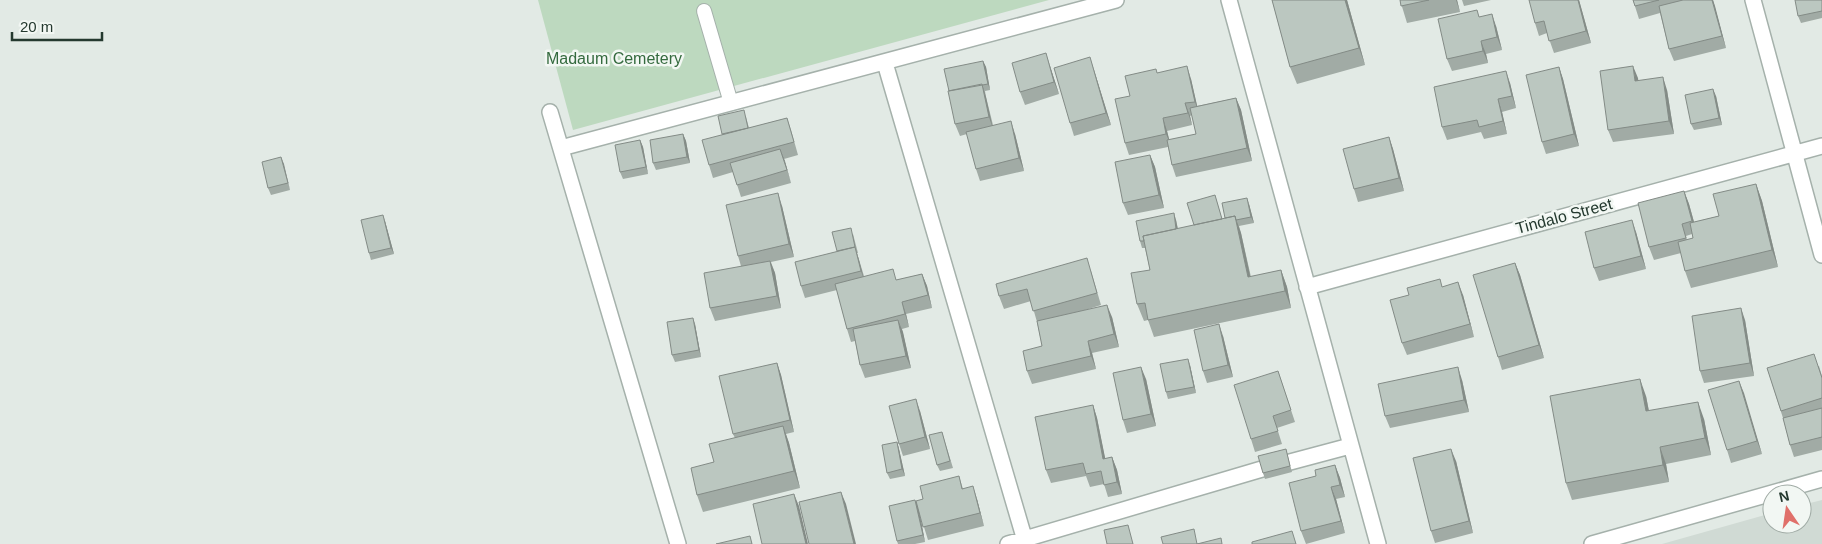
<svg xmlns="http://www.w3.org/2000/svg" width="1822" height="544" font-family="Arial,sans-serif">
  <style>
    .built { fill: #d0dad4 }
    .green { fill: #bdd9bf }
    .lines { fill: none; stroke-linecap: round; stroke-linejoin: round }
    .lane-casing { stroke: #a5b1ab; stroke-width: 16 }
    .street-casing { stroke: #a5b1ab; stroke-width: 18 }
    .lane { stroke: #fff; stroke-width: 14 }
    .street { stroke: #fff; stroke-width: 15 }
    .wall { fill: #a1aba5; fill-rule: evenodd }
    .shaded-wall { fill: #838b86 }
    .building { fill: #bbc7c0; stroke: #838b86 }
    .labels { text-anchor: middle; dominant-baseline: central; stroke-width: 5; stroke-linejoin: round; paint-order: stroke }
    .park-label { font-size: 16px; fill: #346a3e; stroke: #f2f7f3 }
    .street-label { font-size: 16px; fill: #24392f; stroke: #f2f7f3 }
  </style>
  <rect width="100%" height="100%" fill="#e2eae5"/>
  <path class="built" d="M1822,500V544H1662L1772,513V524H1802V505Z"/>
  <path class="green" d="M538,0H1049L573,130Z"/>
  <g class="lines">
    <g class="lane-casing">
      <path id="lane" d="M704,11L731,103"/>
    </g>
    <g class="street-casing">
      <path id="street" d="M1229,0L1378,544
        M1753,0L1822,255
        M885,63L1026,544
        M550,112L678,544
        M561,148L1116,0
        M1307,287L1822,146
        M1290,462L1350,446
        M1008,544L1262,469
        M1592,544L1822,479"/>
    </g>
    <use href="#lane" class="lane"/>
    <use href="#street" class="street"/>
  </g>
  <path class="wall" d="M1272,0H1347L1365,65L1297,84L1290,67Z
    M1400,0H1457L1460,12L1407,23Z
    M1462,0H1491L1464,6Z
    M1579,0L1591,43L1554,53L1547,33L1539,36L1535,23Z
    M1633,0H1713L1726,48L1674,61L1669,49L1660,13L1639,19Z
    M1822,0V18L1801,23L1798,16Z
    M1479,17L1496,26L1502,50L1486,54L1488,63L1452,71L1447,59Z
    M983,61L986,67L990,90L985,91L986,97L993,125L1015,134L1024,171L980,181L976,169L967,134L960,136L955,124Z
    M1050,66L1059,94L1025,105L1020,92Z
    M1559,67L1563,79L1579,146L1546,154L1542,142Z
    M1094,70L1111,125L1074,136L1070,123Z
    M1157,73L1191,79L1197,106L1236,98L1241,110L1252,161L1176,177L1172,165L1168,147L1129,155L1125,143L1130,96ZM1192,115L1196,134L1169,140L1167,131L1192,125L1190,116Z
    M1638,78V81L1667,90L1674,134L1613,142L1608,130Z
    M1510,83L1516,108L1502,112L1507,134L1484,139L1481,132L1447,140L1442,127Z
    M1716,96L1722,125L1694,130L1691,124Z
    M746,117L749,128L787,118L791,130L798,155L784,159L791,183L741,197L733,172L713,178L709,165L722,134Z
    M683,134L686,141L690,163L656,170L653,163Z
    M1389,137L1393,149L1404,191L1358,202L1354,189Z
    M640,140L643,147L648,174L623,179L620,172Z
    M1150,155L1155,167L1164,208L1128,215L1123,203Z
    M281,157L290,190L271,195L268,188Z
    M1756,184L1762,201L1778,267L1691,288L1685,271L1681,253L1654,260L1649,247L1684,191L1689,204L1694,222L1719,216ZM1692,234L1693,238L1687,240L1686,236Z
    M1215,195L1222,219L1225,218L1249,204L1254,223L1239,226L1241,233L1251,277L1281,270L1287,287L1291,308L1154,337L1148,320L1144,321L1137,304L1150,270L1145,248H1142L1140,241L1176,220L1178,229L1194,225Z
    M782,206L794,257L771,262L775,273L781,308L715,321L710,308L741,266L738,256Z
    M385,221L394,254L371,260L369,253Z
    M1636,232L1646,269L1599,281L1594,268Z
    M853,234L858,253H857L864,276L897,280L922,274L927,286L932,308L906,314L909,327L902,329L911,368L865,378L860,365L855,341L851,342L847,329L837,290L805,298L801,286L837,252Z
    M1515,263L1520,275L1544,358L1502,370L1498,357Z
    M1091,271L1101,305L1079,312L1112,317L1119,347L1092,353L1096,369L1032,384L1027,371L1042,346L1037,322L1031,301L1004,309L999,296Z
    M1443,287L1463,295L1474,337L1407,355L1402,343Z
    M1745,320L1754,376L1704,383L1700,371Z
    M695,324L701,357L675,362L672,355Z
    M1223,336L1233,377L1207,383L1203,371Z
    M777,363L781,375L794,432L786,434L789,443L800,488L703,512L697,495L714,462L735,438L733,434Z
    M1190,365L1196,393L1168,399L1166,392Z
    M1819,366L1822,376V450L1794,457L1790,445L1783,418L1767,368Z
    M1278,371L1295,422L1277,428L1282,444L1255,452L1251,439Z
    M1146,379L1156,426L1127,433L1123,420Z
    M1462,380L1469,412L1390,428L1385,416Z
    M1739,381L1762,454L1731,463L1727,450Z
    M1646,396L1649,411L1704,419L1711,455L1666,464L1669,482L1572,500L1566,483Z
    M1093,405L1097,418L1105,459L1112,457L1117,470L1122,494L1108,497L1104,484L1090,487L1086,476L1051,483L1046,470Z
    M920,411L930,449L903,456L899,444Z
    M942,432L953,468L940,471L937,465Z
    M897,442L899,449L905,476L890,479L887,473Z
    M1286,449L1292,472L1265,479L1263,473Z
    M1456,461L1473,533L1435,543L1431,531Z
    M1335,465L1340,478L1345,497L1336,499L1345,533L1306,544L1301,531L1316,476Z
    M959,476L963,489L977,499L984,526L928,540L920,514L925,542L915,544H898L897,541L916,502L923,499Z"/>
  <path class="shaded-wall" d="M1345,0H1347L1365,65L1359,48Z
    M1456,0H1457L1460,12Z
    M1578,0H1579L1591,43L1586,31Z
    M1712,0H1713L1715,6L1726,48L1722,36Z
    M1492,14L1496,26L1502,50L1497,37Z
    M1481,41L1486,54L1488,63L1483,51Z
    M1046,53L1050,66L1059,94L1054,82Z
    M1090,57L1094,70L1111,125L1106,113Z
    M983,61L986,67L990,90L988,84Z
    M1187,66L1191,79L1199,114L1195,102Z
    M1633,66L1638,78L1640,94L1635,81Z
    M1559,67L1563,79L1579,146L1574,134Z
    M1506,71L1510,83L1516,108L1512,96Z
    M1663,77L1667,90L1674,134L1669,121Z
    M982,84L986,97L993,129L989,117Z
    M1713,89L1716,96L1722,125L1719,118Z
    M1236,98L1241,110L1252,161L1247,148Z
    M1498,99L1502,112L1507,134L1503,121Z
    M1185,103L1190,116L1192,125L1188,113Z
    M1163,118L1167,131L1171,146L1166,134Z
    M1011,121L1015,134L1024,171L1019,158Z
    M683,134L686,141L690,163L687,157Z
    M1389,137L1393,149L1404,191L1399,178Z
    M640,140L643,147L648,174L646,167Z
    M780,149L785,161L791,183L787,170Z
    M1150,155L1155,167L1164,208L1159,195Z
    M281,157L284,164L290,190L288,183Z
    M1756,184L1762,201L1778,267L1772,250Z
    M1684,191L1689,204L1697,233L1692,221Z
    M778,193L782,206L794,257L789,244Z
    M1247,198L1249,204L1254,223L1251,217Z
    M1174,213L1176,220L1180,241L1177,234Z
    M383,215L385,221L394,254L391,248Z
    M1235,216L1241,233L1254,294L1248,277Z
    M1632,220L1636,232L1646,269L1641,256Z
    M855,247L859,260L865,283L861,271Z
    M770,261L775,273L781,308L777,296Z
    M1515,263L1520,275L1544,358L1539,345Z
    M1281,270L1287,287L1291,308L1285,291Z
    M922,274L927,286L932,308L928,295Z
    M1458,282L1463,295L1474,337L1470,324Z
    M902,302L906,314L909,327L905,314Z
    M1107,305L1112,317L1119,347L1114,334Z
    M1741,308L1745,320L1754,376L1750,363Z
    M693,318L695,324L701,357L699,350Z
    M898,320L903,332L911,368L906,356Z
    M1219,324L1223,336L1233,377L1228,365Z
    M1088,341L1092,353L1096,369L1091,356Z
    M1188,359L1190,365L1196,393L1194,387Z
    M777,363L781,375L794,432L790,420Z
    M1141,367L1146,379L1156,426L1151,414Z
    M1458,367L1462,380L1469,412L1464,400Z
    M1640,379L1646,396L1652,428L1646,411Z
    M1739,381L1744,393L1762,454L1757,441Z
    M916,399L920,411L930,449L925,437Z
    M1698,402L1704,419L1711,455L1705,438Z
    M1093,405L1097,418L1108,472L1103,459Z
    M783,426L789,443L800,488L794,471Z
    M897,442L899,449L905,476L902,469Z
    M1660,447L1666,464L1669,482L1663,465Z
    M1451,449L1456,461L1473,533L1469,521Z
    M1112,457L1117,470L1122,494L1117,482Z
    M1335,465L1340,478L1345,497L1340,485Z
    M973,486L977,499L984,526L980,513Z
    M1331,487L1336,499L1345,533L1341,521Z
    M841,492L846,504L856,544H854Z
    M794,494L799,506L808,544H806Z
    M915,500L918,506L925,542L923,535Z"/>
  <path class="building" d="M1272,0H1345L1359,48L1290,67Z
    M1400,0H1429L1401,6Z
    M1529,0H1578L1586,31L1549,41L1544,21L1535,23Z
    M1633,0H1659L1635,6Z
    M1683,0H1712L1722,36L1669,49L1659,6Z
    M1795,0H1822V11L1798,16Z
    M1477,10L1479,17L1492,14L1497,37L1481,41L1483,51L1447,59L1438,19Z
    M1046,53L1054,82L1020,92L1012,63Z
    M1090,57L1106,113L1070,123L1054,68Z
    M983,61L988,84L949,91L944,69Z
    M1187,66L1195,102L1185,103L1188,113L1163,118L1166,134L1125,143L1115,99L1130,96L1125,76L1156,69L1157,73Z
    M1633,66L1635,81L1663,77L1669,121L1608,130L1600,71Z
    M1559,67L1574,134L1542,142L1526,75Z
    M1506,71L1512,96L1498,99L1503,121L1479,127L1477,120L1442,127L1434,87Z
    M982,84L989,117L955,124L948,91Z
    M1713,89L1719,118L1691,124L1685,95Z
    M1236,98L1247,148L1172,165L1167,140L1196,134L1190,108Z
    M744,110L748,128L722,134L718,116Z
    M787,118L794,142L709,165L702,140Z
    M1011,121L1019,158L976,169L966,132Z
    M683,134L687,157L653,163L650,140Z
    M1389,137L1399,178L1354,189L1343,149Z
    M640,140L646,167L620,172L615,145Z
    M780,149L787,170L737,185L730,163Z
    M1150,155L1159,195L1123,203L1115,162Z
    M281,157L288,183L268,188L262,162Z
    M1756,184L1772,250L1685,271L1678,242L1693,238L1690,223L1719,216L1713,194Z
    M1684,191L1692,221L1682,224L1686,238L1649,247L1638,203Z
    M778,193L789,244L738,256L726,205Z
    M1215,195L1222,219L1194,225L1187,203Z
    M1247,198L1251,217L1236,220L1235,216L1225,218L1222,203Z
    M1174,213L1176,229L1143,236L1144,241H1140L1136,221Z
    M383,215L391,248L369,253L361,220Z
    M1235,216L1248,277L1281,270L1285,291L1148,320L1145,303L1137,304L1131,273L1150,270L1143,236Z
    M1632,220L1641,256L1594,268L1585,232Z
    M851,228L855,247L837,251L832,232Z
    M855,247L861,271L801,286L795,262Z
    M1087,258L1097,293L1033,311L1027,289L999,296L996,284Z
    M770,261L777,296L710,308L704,273Z
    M1515,263L1539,345L1498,357L1473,275Z
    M893,269L896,280L922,274L928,295L902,302L905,314L847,329L835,284Z
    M1440,279L1442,287L1458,282L1470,324L1402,343L1390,300L1409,295L1407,288Z
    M1107,305L1114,334L1088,341L1091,356L1027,371L1023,351L1042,346L1037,321Z
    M1741,308L1750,363L1700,371L1692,316Z
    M693,318L699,350L672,355L667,322Z
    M898,320L906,356L860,365L853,329Z
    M1219,324L1228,365L1203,371L1194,330Z
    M1814,354L1822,378V398L1781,411L1767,368Z
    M1188,359L1194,387L1166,392L1160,364Z
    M777,363L790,420L733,434L719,376Z
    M1141,367L1151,414L1123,420L1113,373Z
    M1458,367L1464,400L1385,416L1378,384Z
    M1278,371L1291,410L1273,416L1278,431L1251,439L1234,385Z
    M1640,379L1646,411L1698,402L1705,438L1660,447L1663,465L1566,483L1550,396Z
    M1739,381L1757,441L1727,450L1708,390Z
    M916,399L925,437L899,444L889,406Z
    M1093,405L1103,459L1112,457L1117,482L1104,485L1101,471L1086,474L1083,463L1046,470L1035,417Z
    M1822,408V437L1790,445L1783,418Z
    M783,426L794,471L697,495L691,468L714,462L709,444Z
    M942,432L950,461L937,465L929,435Z
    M897,442L902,469L887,473L882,445Z
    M1286,449L1290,466L1263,473L1258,456Z
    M1451,449L1469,521L1431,531L1413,458Z
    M1335,465L1340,485L1331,487L1341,521L1301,531L1289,483L1316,476L1315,470Z
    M959,476L962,489L973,486L980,513L923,527L916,501L923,499L920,486Z
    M841,492L854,544H809L799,502Z
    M794,494L806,544H762L753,504Z
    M915,500L923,535L897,541L889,506Z
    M1128,525L1133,544H1107L1104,530Z
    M1194,529L1197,544L1221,538L1222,544H1163L1161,537Z
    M1292,531L1296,544H1252V542Z
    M750,536L752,544H716Z"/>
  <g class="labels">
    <g class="park-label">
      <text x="614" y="58">Madaum Cemetery</text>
    </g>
    <g class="street-label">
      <text transform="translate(1564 216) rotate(-15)">Tindalo Street</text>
    </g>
  </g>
  <g transform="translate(1787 509) rotate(347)"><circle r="24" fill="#f2f7f3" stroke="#a0aba5"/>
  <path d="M0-4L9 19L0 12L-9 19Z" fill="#e0706a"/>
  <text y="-8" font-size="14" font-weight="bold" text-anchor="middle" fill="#24392f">N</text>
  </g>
  <path d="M12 32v8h90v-8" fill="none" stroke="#24392f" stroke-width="2.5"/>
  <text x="20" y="32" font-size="15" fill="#24392f" stroke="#f2f7f3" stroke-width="4" paint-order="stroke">20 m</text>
</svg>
